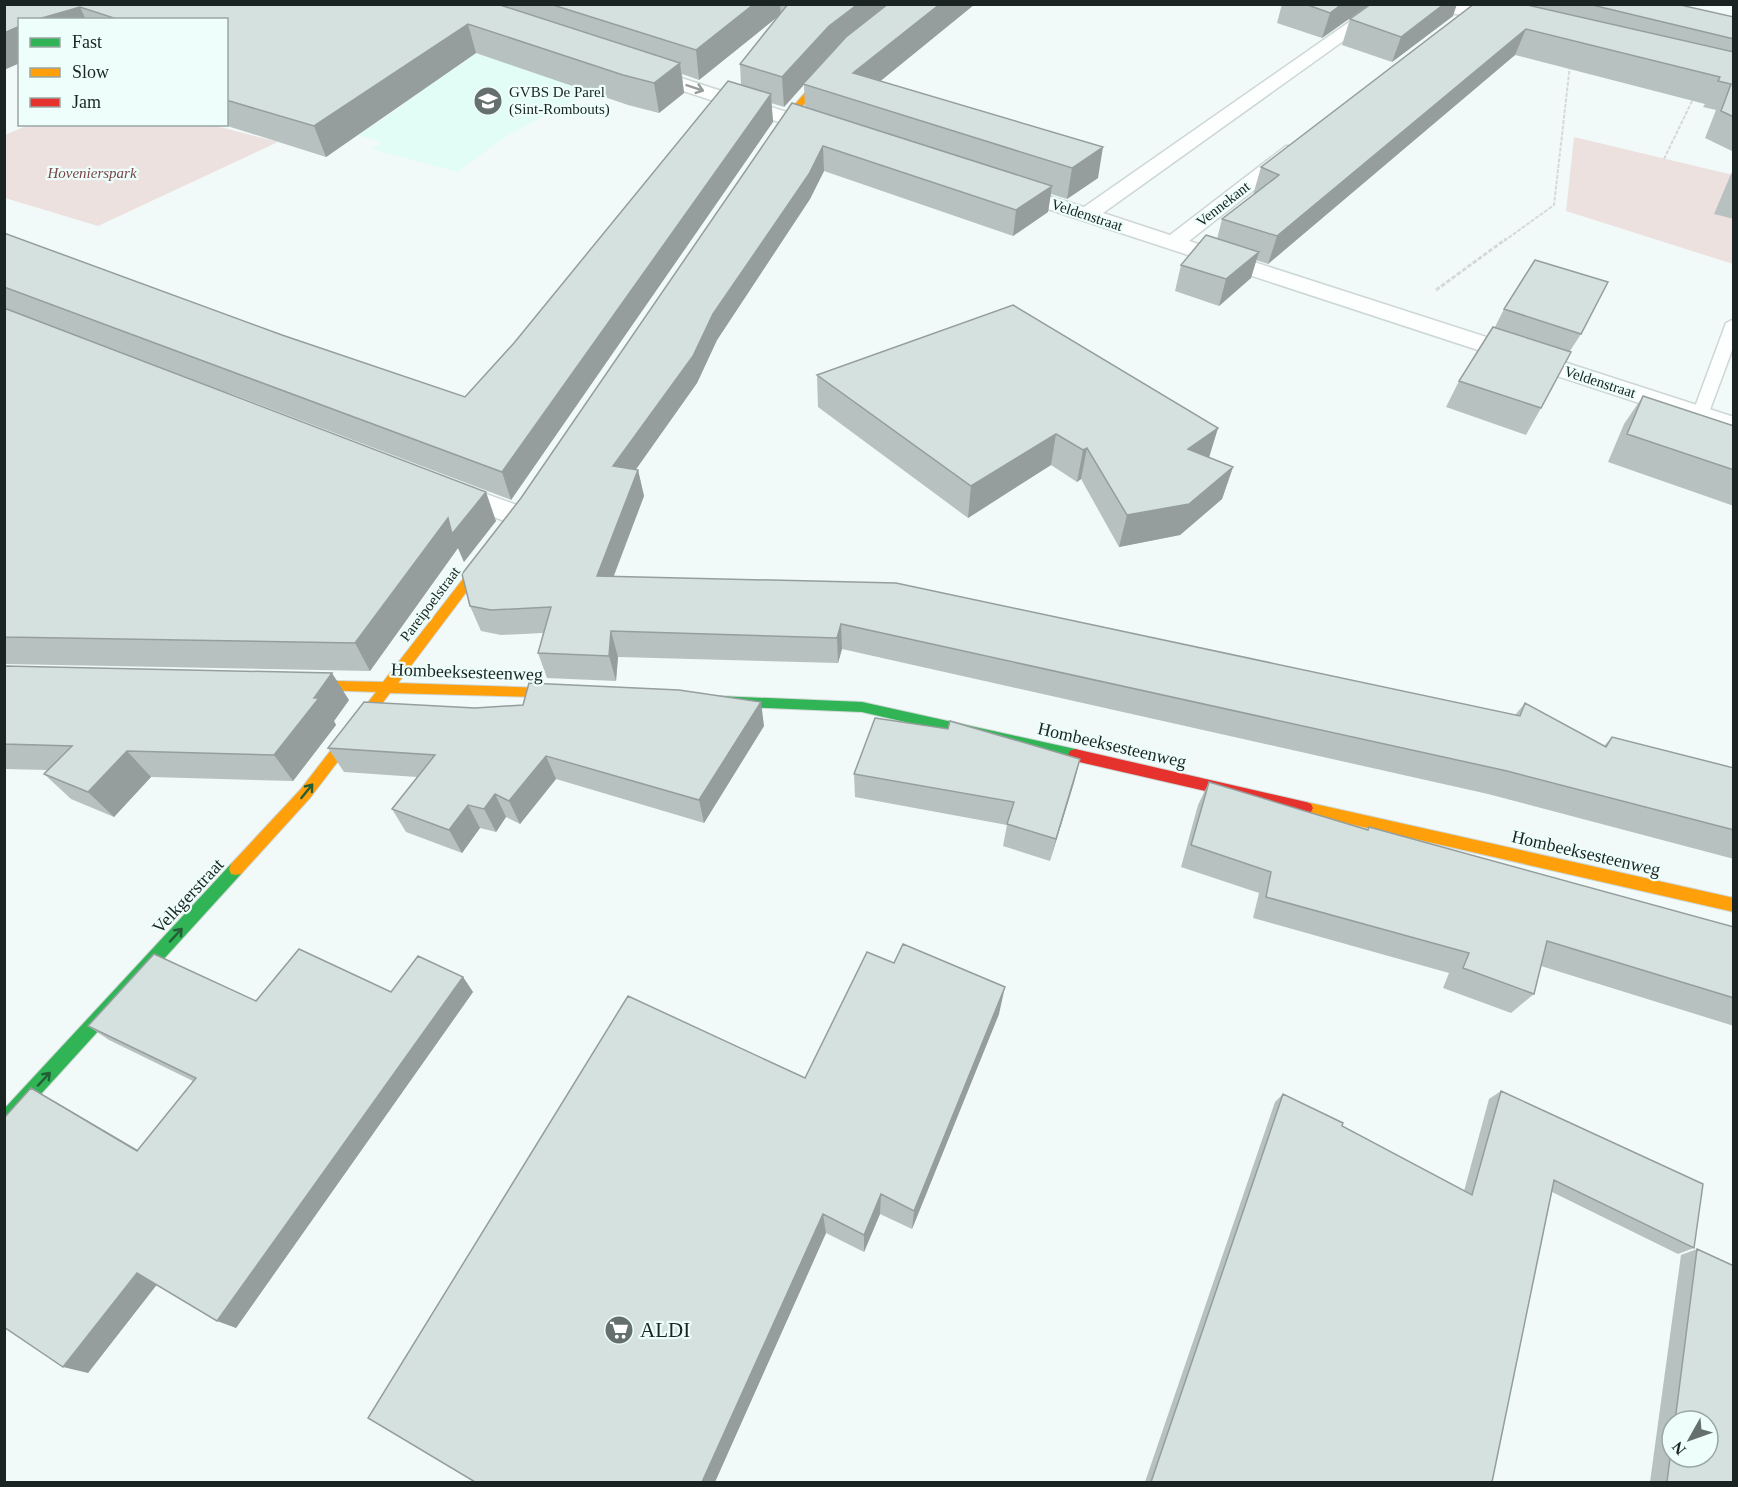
<svg xmlns="http://www.w3.org/2000/svg" width="1738" height="1487" font-family="'Times New Roman',serif">
  <style>
    .built { fill: #e2fcf6 }
    .green { fill: #ede1e0 }
    .lines { fill: none; stroke-linecap: round; stroke-linejoin: round }
    .lane-casing { stroke: #cdd7d5; stroke-width: 3 }
    .street-casing { stroke: #cdd7d5; stroke-width: 3 }
    .fast-casing { stroke: #cdd7d5; stroke-width: 2 }
    .slow-casing { stroke: #cdd7d5; stroke-width: 2 }
    .jam-casing { stroke: #cdd7d5; stroke-width: 2 }
    .path-far1 { stroke: #d6d9d9; stroke-width: 2; stroke-dasharray: 4 1.5; stroke-linecap: butt }
    .path { stroke: #d6d9d9; stroke-width: 3; stroke-dasharray: 4.5 2; stroke-linecap: butt }
    .lane { fill: #fdfefe; fill-rule: evenodd }
    .street { fill: #fdfefe; fill-rule: evenodd }
    .fast { fill: #30b455; fill-rule: evenodd }
    .slow { fill: #ff9f0a; fill-rule: evenodd }
    .jam { fill: #e5322d; fill-rule: evenodd }
    .wall { fill: #b7c2c0; fill-rule: evenodd }
    .shaded-wall { fill: #959e9c }
    .building { fill: #d5e1df; stroke: #959e9c; stroke-width: 1.5 }
    .oneway { stroke: #979c9b }
    .oneway2 { stroke: #235e37 }
    .labels { text-anchor: middle; dominant-baseline: central; stroke-width: 4.5; stroke-linejoin: round; paint-order: stroke }
    .far-poi-label { font-size: 15px; fill: #1a2523; stroke: #edfefb; text-anchor: start }
    .far-park-label { font-size: 15px; font-style: italic; fill: #7c4549; stroke: #edfefb }
    .far-street-label { font-size: 15px; fill: #1a2523; stroke: #edfefb }
    .street-label { font-size: 18px; fill: #1a2523; stroke: #edfefb }
    .near-poi-label { font-size: 21px; fill: #1a2523; stroke: #edfefb; text-anchor: start }
  </style>
  <rect width="100%" height="100%" fill="#f1faf8"/>
  <path class="built" d="M483,32L594,93L590,92L508,135L457,172L372,149L382,142L358,135L406,103L360,89Z"/>
  <path class="green" d="M28,125H212L278,142L98,226L5,198V135Z
    M1574,137L1733,175V264L1566,211Z"/>
  <g class="lines">
    <g class="lane-casing">
      <path id="lane" d="M1734,319V345L1708,415L1706,419H1694L1692,415L1726,323Z"/>
    </g>
    <g class="street-casing">
      <path id="street" d="M1375,4H1395L1103,213L1170,235L1286,146H1300L1303,150L1300,154L1189,241L1734,417V434L999,193L995,189L999,185L1006,183L1084,207Z
        M1427,4H1460L1516,17L1519,21L1516,25L1510,26L1429,8Z
        M641,65L830,126L833,130L830,134H816L634,75L632,71L634,67Z
        M450,481L528,509L532,516L528,523L518,526L440,497L436,490L440,483Z"/>
    </g>
    <g class="fast-casing">
      <path id="fast" d="M717,696L862,702L1075,749L1080,751L1082,755L1080,759L1075,761L862,712L717,706L710,701Z
        M236,863L241,864L243,869L241,874L10,1128L4,1130V1109L231,864Z"/>
    </g>
    <g class="slow-casing">
      <path id="slow" d="M830,64L837,66L790,121L774,144H768L767,142L784,117Z
        M491,547L497,551L495,554L398,683L572,689L577,690L579,694L577,698L390,693L310,798L241,874L236,875L231,874L229,869L231,864L300,790L376,692L294,689L288,684L289,680L383,682L487,548Z
        M1306,802L1734,898V912L1306,814L1301,812L1299,808L1301,804Z"/>
    </g>
    <g class="jam-casing">
      <path id="jam" d="M1075,749L1306,802L1311,804L1313,808L1311,812L1306,814L1075,761L1070,759L1068,755L1070,751Z"/>
    </g>
    <path class="path-far1" d="M1664,159L1694,97
      M1504,241L1554,205L1570,65"/>
    <path class="path" d="M1436,290L1506,239"/>
    <use href="#lane" class="lane"/>
    <use href="#street" class="street"/>
    <use href="#fast" class="fast"/>
    <use href="#slow" class="slow"/>
    <use href="#jam" class="jam"/>
  </g>
  <path class="wall" d="M4,4H975L880,81L1098,178L1067,199L1051,194L1048,212L1013,236L824,171L810,199L717,340L697,383L635,470H638L644,496L614,576L1515,715L1525,703L1604,746L1612,737L1734,768V859L1488,794L842,649L838,663L618,657L616,681L547,678L538,653L543,633L501,635L481,631L470,606L521,498L805,107L804,85L784,107L771,103L773,122L511,500L226,392L496,521L464,562L458,548L370,671L4,664V233L282,335L465,397L514,343L741,85L740,64L781,14L699,80L682,74L684,93L659,113L628,105L476,53L326,157L221,124H226V20H20Z
    M1282,4H1370L1322,38L1277,23Z
    M1469,4H1676L1734,17V152L1705,138L1716,110L1703,107L1705,104L1515,55L1268,264L1256,260L1251,278L1219,306L1175,291L1181,265L1217,239L1222,219L1253,195L1261,167L1474,5Z
    M1453,16L1392,62L1342,45L1350,19Z
    M1734,167V219L1714,214Z
    M1504,309L1581,334L1570,351L1541,408L1526,435L1446,407L1459,381L1495,327Z
    M817,375L1218,428L1209,458L1233,467L1222,499L1180,535L1119,547L1081,479L1077,482L1051,465L968,518L818,407Z
    M1643,396L1734,426V506L1608,462L1624,424Z
    M4,666L349,700L334,721L336,725L293,781L151,777L114,817L71,799L44,774L47,770L4,769Z
    M764,726L704,823L556,779L520,824L506,817L496,832L480,828L462,853L406,832L392,809L417,777L344,772L328,748Z
    M1080,759L1050,861L1003,846L1007,825L855,797L854,774Z
    M1209,782L1367,830L1369,827L1734,927V1026L1541,966L1534,994L1511,1013L1443,988L1449,973L1253,918L1259,893L1181,867L1198,805Z
    M463,977L473,992L236,1328L156,1285L88,1373L54,1101L138,1150L193,1081L109,1040L88,1026L256,1001L391,992Z
    M999,1014L912,1229L880,1214L864,1252L826,1233L715,1482L805,1078Z
    M1501,1091L1694,1248L1678,1254L1552,1192L1492,1482H1145L1275,1102L1283,1094L1464,1191L1489,1099Z
    M1697,1249L1734,1482H1650L1681,1255ZM1672,1421H1708L1672,1457Z"/>
  <path class="shaded-wall" d="M754,4H780L781,14L699,80L696,50Z
    M858,4H897L830,55L784,107L782,77L829,26Z
    M940,4H975L856,101L853,73Z
    M1342,4H1370L1322,38L1330,13Z
    M1444,4H1457L1453,16L1392,62L1401,37Z
    M80,7L86,20H35Z
    M468,24L476,53L326,157L314,126Z
    M20,26V63L4,70V33Z
    M1526,29L1515,55L1268,264L1277,236Z
    M680,63L684,93L659,113L654,83Z
    M771,94L773,122L511,500L502,472Z
    M823,146L824,171L810,199L717,340L697,383L620,492L613,466Z
    M1103,147L1098,178L1067,199L1072,168Z
    M1052,186L1048,212L1013,236L1016,210Z
    M1259,252L1251,278L1219,306L1226,279Z
    M1218,428L1208,460L1188,449Z
    M1056,434L1051,465L968,518L971,486Z
    M1087,448L1081,479L1077,482L1083,450Z
    M1233,467L1222,499L1180,535L1119,547L1127,515Z
    M638,470L644,496L604,601L597,576Z
    M486,492L496,521L464,562L458,548L370,671L355,643L448,518Z
    M841,624L842,649L838,663L837,638Z
    M611,631L618,657L616,681L609,656Z
    M332,673L349,700L334,721L336,725L293,781L274,755Z
    M761,702L764,726L704,823L699,800Z
    M127,751L151,777L114,817L88,792Z
    M546,756L556,779L520,824L509,801Z
    M1080,759L1074,783L1050,861L1056,839Z
    M495,794L506,817L496,832L484,809Z
    M468,805L480,828L462,853L449,830Z
    M463,977L473,992L236,1328L217,1321Z
    M1005,987L999,1014L912,1229L914,1211Z
    M31,1088L54,1101L158,1162L137,1151Z
    M881,1194L880,1214L864,1252V1235Z
    M823,1214L826,1233L715,1482H702Z
    M137,1273L159,1282L88,1373L63,1367Z"/>
  <path class="building" d="M4,4H497L680,63L654,83L623,75L468,24L314,126L226,100V20H120L80,7L35,20H20V26L4,33Z
    M550,4H754L696,50Z
    M788,4H858L829,26L782,77L740,64Z
    M888,4H940L853,73L1103,147L1072,168L803,84L846,37Z
    M1305,4H1342L1330,13Z
    M1371,4H1444L1401,37L1350,19Z
    M1474,4H1523L1734,52V117L1721,111L1731,84L1718,81L1720,77L1526,29L1277,236L1222,219L1279,175L1261,167Z
    M1588,4H1676L1734,17V39Z
    M728,81L771,94L502,472L4,287V233L282,335L465,397L514,343Z
    M792,103L1052,186L1016,210L823,146L809,174L713,314L693,356L613,466L638,470L597,576L896,583L1520,716L1525,703L1606,747L1612,737L1734,768V830L1507,771L841,624L837,638L611,631L609,656L538,653L551,607L491,610L470,606L462,574L521,498Z
    M1206,235L1259,252L1226,279L1181,265Z
    M1535,260L1608,282L1581,334L1504,309Z
    M1013,305L1218,428L1188,449L1233,467L1189,504L1127,515L1087,448L1083,450L1056,434L971,486L817,375Z
    M4,308L486,492L452,534L448,518L355,643L4,637Z
    M1493,327L1571,352L1541,408L1459,381Z
    M1643,396L1734,426V470L1627,434Z
    M4,666L332,673L314,698H319L274,755L127,751L88,792L44,774L72,746L4,744Z
    M529,683L679,690L761,702L699,800L546,756L509,801L495,794L484,809L468,805L449,830L392,809L435,755L328,748L364,702L475,708L523,705Z
    M875,718L948,729L950,721L1080,759L1056,839L1007,824L1014,802L854,774Z
    M1209,782L1368,830L1369,827L1734,927V998L1547,941L1534,994L1463,968L1469,953L1266,897L1271,872L1191,845Z
    M903,944L1005,987L914,1211L881,1194L864,1235L823,1214L702,1482H475L368,1418L628,996L805,1078L867,952L894,963Z
    M299,949L391,992L418,956L463,977L217,1321L137,1273L63,1367L4,1327V1118L31,1088L137,1151L196,1078L88,1026L154,954L256,1001Z
    M1501,1091L1703,1184L1694,1248L1554,1180L1492,1482H1151L1283,1094L1343,1123L1342,1126L1472,1195Z
    M1697,1249L1734,1266V1482H1667L1672,1442V1457H1708V1421H1675Z"/>
  <defs><path id="oneway-shaft" d="M-6 0H5M1.5-3L5.5 0L1.5 3" fill="none" stroke-width="1.6" stroke-linecap="round" stroke-linejoin="round" transform="scale(1.5)"/></defs>
  <use class="oneway" href="#oneway-shaft" transform="translate(695 88) rotate(18)"/>
  <g class="oneway2">
    <use href="#oneway-shaft" transform="translate(307 791) rotate(-51)"/>
    <use href="#oneway-shaft" transform="translate(176 935) rotate(-47)"/>
    <use href="#oneway-shaft" transform="translate(44 1079) rotate(-47)"/>
  </g>
  <defs>
    <g id="school-disc" transform="scale(1.5)"><circle r="9.5" fill="#65706e" stroke="#edfefb"/><path d="M0-5L7-2L0 1L-7-2ZM-4 1L0 2.5L4 1V4Q0 6-4 4Z" fill="#fff"/></g>
    <g id="supermarket-disc" transform="scale(1.5)"><circle r="9.5" fill="#65706e" stroke="#edfefb"/><path d="M-6-5.5h2.5l.6 2H6L4.5 2H-2.5L-4.4-4H-6ZM-1.5 3.2a1.3 1.3 0 1 0 .1 0ZM3 3.2a1.3 1.3 0 1 0 .1 0Z" fill="#fff"/></g>
  </defs>
  <g fill-rule="evenodd">
    <use href="#school-disc" x="488" y="101"/>
    <use href="#supermarket-disc" x="619" y="1330"/>
  </g>
  <g class="labels">
    <g class="far-poi-label">
      <text x="509" y="92">GVBS De Parel<tspan x="509" dy="17">(Sint-Rombouts)</tspan></text>
    </g>
    <g class="far-park-label">
      <text x="92" y="173">Hovenierspark</text>
    </g>
    <g class="far-street-label">
      <text transform="translate(1223 204) rotate(-38)">Vennekant</text>
      <text transform="translate(1087 215) rotate(18)">Veldenstraat</text>
      <text transform="translate(1600 382) rotate(18)">Veldenstraat</text>
      <text transform="translate(430 604) rotate(-53)">Pareipoelstraat</text>
    </g>
    <g class="street-label">
      <text transform="translate(467 672) rotate(2)">Hombeeksesteenweg</text>
      <text transform="translate(1112 745) rotate(13)">Hombeeksesteenweg</text>
      <text transform="translate(1586 853) rotate(13)">Hombeeksesteenweg</text>
      <text transform="translate(188 896) rotate(-47)">Velkgerstraat</text>
    </g>
    <g class="near-poi-label">
      <text x="640" y="1330">ALDI</text>
    </g>
  </g>
  <rect width="1738" height="1487" fill="none" stroke="#1a2523" stroke-width="12"/>
  <rect x="18" y="18" width="210" height="108" fill="#edfefb" stroke="#99a7a5" stroke-width="1.5"/>
  <rect x="30" y="38" width="30" height="9" fill="#30b455" stroke="#99a7a5" stroke-width="1.5"/>
  <text x="72" y="48" font-size="18" fill="#1a2523">Fast</text>
  <rect x="30" y="68" width="30" height="9" fill="#ff9f0a" stroke="#99a7a5" stroke-width="1.5"/>
  <text x="72" y="78" font-size="18" fill="#1a2523">Slow</text>
  <rect x="30" y="98" width="30" height="9" fill="#e5322d" stroke="#99a7a5" stroke-width="1.5"/>
  <text x="72" y="108" font-size="18" fill="#1a2523">Jam</text>
  <g transform="translate(1690 1439) rotate(230)"><circle r="28" fill="#edfefb" stroke="#99a7a5" stroke-width="1.5"/>
  <path d="M0-4.5L10 22L0 15L-10 22Z" fill="#65706e"/>
  <text y="-9" font-size="16" font-weight="bold" text-anchor="middle" fill="#1a2523">N</text>
  </g>
</svg>
